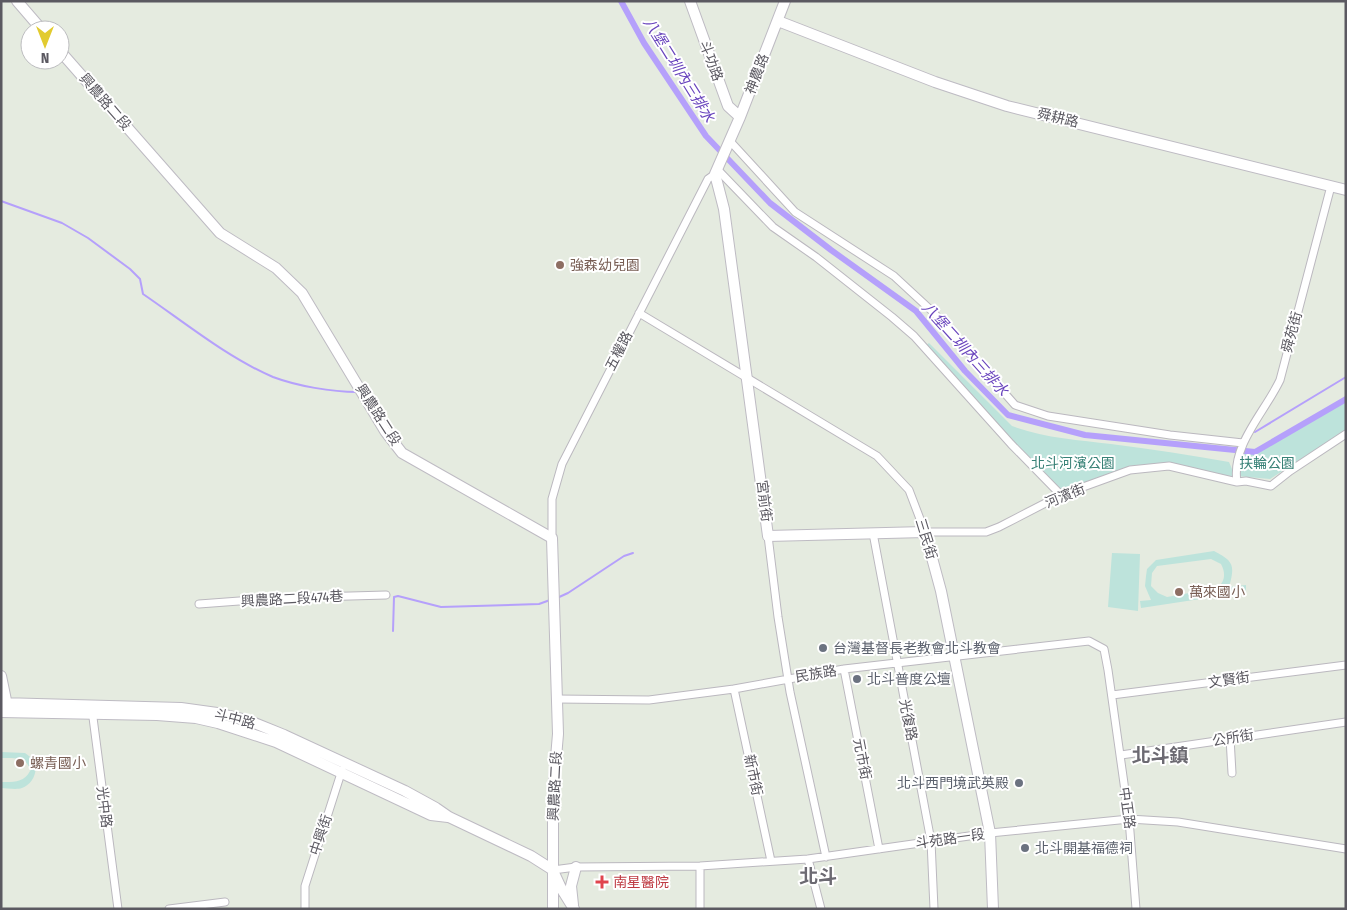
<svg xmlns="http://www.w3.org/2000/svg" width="1347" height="910" font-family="'Fira Sans Condensed','Noto Sans TC',sans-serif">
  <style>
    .green { fill: #bde3db; fill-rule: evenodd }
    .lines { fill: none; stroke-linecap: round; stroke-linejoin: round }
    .stream { stroke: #b5a0fb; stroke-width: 2 }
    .canal { stroke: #b5a0fb; stroke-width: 6 }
    .street-casing { stroke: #bbb8bf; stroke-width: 9 }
    .secondary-casing { stroke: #bebbc3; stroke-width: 12 }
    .street { stroke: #fff; stroke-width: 7 }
    .secondary { stroke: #fff; stroke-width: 10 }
    .education-dot { fill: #8d6e63; stroke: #fff; stroke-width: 2 }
    .worship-dot { fill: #6b7280; stroke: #fff; stroke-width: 2 }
    .health-dot { fill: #e0444e; stroke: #fff; stroke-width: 2 }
    .labels { text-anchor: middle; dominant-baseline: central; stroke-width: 4; stroke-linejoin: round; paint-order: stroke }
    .street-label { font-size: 14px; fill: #5b5961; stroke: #fff }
    .education-label { font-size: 14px; fill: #785e54; stroke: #fff; text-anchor: start }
    .park-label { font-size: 14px; fill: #378176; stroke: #fff }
    .worship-label { font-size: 14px; fill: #5b616d; stroke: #fff; text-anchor: start }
    .health-label { font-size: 14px; fill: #be3a42; stroke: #fff; text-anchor: start }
    .water-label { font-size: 15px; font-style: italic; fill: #6944bd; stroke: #fff }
    .district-label { font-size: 19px; font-weight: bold; fill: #6c6a72; stroke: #fff }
  </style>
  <rect width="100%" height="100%" fill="#e5ebe0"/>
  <path class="green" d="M929,343L1012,426C1043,438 1079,440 1111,444C1151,449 1190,455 1229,462L1235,476C1213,477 1192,464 1171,464C1136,463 1096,480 1064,492L994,425L925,346Z
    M1346,399V430L1270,479L1237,476L1240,451L1256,452Z
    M1214,551C1234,561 1235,566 1229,587L1246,585V592L1141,608L1140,601L1151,600L1145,586L1146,576L1147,569L1156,560ZM1211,559L1221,564C1226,573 1225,582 1217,588L1167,597L1158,593L1151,586L1152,573L1157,566Z
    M1112,553L1140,554L1138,611L1108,607Z
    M1,752L25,753C28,755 32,758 34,761C39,771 32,785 22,788C16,790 7,788 1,788V782C13,782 24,783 30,771C28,756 13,758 1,758Z"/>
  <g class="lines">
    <path class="stream" d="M1,201L62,223L88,238L130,269L140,279L143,294C184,322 228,358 273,377C297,386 332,392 357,392
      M1255,432L1346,377
      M557,598L568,593L624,556L633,553
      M393,631L394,597L398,596L441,607L539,604L550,600"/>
    <path class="canal" d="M621,1L644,43L706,136L770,203L831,250L916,311L965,371L1008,415L1085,435L1255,452L1346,399"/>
    <g class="street-casing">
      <path id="street" d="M729,140L795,212L894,276L934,313L1015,405L1048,416L1170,435L1243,443
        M717,169L773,227L816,257L892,317L914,336L1011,444L1061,495
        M639,313L877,456L909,490L925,532H986L999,527L1061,495L1130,470L1169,466L1237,482L1246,481L1271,486L1290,471L1346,434
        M1237,482C1231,445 1265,412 1280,380L1331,186
        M873,533L931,841L934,909
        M768,536L778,617L790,692L826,857
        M552,538V499L562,464L708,179L715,174
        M199,604L280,598L386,595
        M844,669L879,849
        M734,689L771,861
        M1112,695L1346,665
        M557,699L649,700L734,689L844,669L1089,641L1104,649L1108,670L1129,819L1136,909
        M92,710L118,909
        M1230,738L1232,773
        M1121,755L1346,722
        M808,859L821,909
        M700,866V909
        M553,870L576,867L700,866L808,859L990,833L1129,819L1178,822L1346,849
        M169,909L225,902
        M305,909V886L342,770"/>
    </g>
    <g class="secondary-casing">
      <path id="secondary" d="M17,1L42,30
        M690,1L728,106L740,117
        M785,1L740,117L715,174L724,209L768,536L925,532L941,591L990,833L993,909
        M778,21L935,82L1007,106L1346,190
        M60,51L220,233L276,268L302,293L385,431L402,453L552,538L558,734L553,793V909
        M1,676L8,710
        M1,703L181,708L217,713L247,720L284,735L405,791L436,808L449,817L531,856L553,870
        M1,712L157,715L196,718L218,723L276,742L431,815L448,817
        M555,875L561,888L574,909
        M573,905L571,886L576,867"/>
    </g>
    <use href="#street" class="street"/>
    <use href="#secondary" class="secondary"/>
  </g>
  <g class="education-dot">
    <circle cx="560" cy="265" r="5"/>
    <circle cx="1179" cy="592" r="5"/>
    <circle cx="20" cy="763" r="5"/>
  </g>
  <g class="worship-dot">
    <circle cx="823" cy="648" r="5"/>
    <circle cx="857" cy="679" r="5"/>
    <circle cx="1019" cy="783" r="5"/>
    <circle cx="1025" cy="848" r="5"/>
  </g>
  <path class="health-dot" d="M599.5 874.5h5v5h5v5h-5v5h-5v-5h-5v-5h5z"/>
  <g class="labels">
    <g class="street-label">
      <text transform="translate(711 61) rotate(70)">斗功路</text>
      <text transform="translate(757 74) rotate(-69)">神農路</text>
      <text transform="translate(105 102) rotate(49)">興農路二段</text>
      <text transform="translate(1058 118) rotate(13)">舜耕路</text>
      <text transform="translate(1292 332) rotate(-75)">舜苑街</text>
      <text transform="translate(619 351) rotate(-63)">五權路</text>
      <text transform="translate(378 415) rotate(57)">興農路二段</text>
      <text transform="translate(1065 496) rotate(-22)">河濱街</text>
      <text transform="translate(764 501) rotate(83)">宮前街</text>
      <text transform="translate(926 539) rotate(73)">三民街</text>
      <text transform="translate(292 599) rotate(-3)">興農路二段474巷</text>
      <text transform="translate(816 674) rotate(-9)">民族路</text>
      <text transform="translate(1229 680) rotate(-8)">文賢街</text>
      <text transform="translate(235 719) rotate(15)">斗中路</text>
      <text transform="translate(908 720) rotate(79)">光復路</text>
      <text transform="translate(1233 738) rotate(-9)">公所街</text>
      <text transform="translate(862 759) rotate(79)">元市街</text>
      <text transform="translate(753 775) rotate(78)">新市街</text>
      <text transform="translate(555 786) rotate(-87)">興農路二段</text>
      <text transform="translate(104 807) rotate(83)">光中路</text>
      <text transform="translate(1127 808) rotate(82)">中正路</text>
      <text transform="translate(321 835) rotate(-72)">中興街</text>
      <text transform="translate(950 839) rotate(-8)">斗苑路一段</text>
    </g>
    <g class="education-label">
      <text x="570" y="265">強森幼兒園</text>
      <text x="1189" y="592">萬來國小</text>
      <text x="30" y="763">螺青國小</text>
    </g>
    <g class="park-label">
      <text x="1073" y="463">北斗河濱公園</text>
      <text x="1267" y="463">扶輪公園</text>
    </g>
    <g class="worship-label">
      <text x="833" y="648">台灣基督長老教會北斗教會</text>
      <text x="867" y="679">北斗普度公壇</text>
      <text x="1009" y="783" text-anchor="end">北斗西門境武英殿</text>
      <text x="1035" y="848">北斗開基福德祠</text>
    </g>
    <g class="health-label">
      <text x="613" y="882">南星醫院</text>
    </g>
    <g class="water-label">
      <text transform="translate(679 70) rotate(58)">八堡二圳內三排水</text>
      <text transform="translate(965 349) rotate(48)">八堡二圳內三排水</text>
    </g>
    <g class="district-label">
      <text x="1160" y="755">北斗鎮</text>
      <text x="818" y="876">北斗</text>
    </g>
  </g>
  <rect width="1347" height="910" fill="none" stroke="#5b5961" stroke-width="5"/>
  <g transform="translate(45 45) rotate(180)"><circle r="24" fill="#ffffff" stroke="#bdbdc0"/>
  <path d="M0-4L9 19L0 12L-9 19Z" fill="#e2cb2f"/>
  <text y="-8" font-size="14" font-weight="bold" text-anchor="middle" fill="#5b5961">N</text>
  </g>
</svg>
